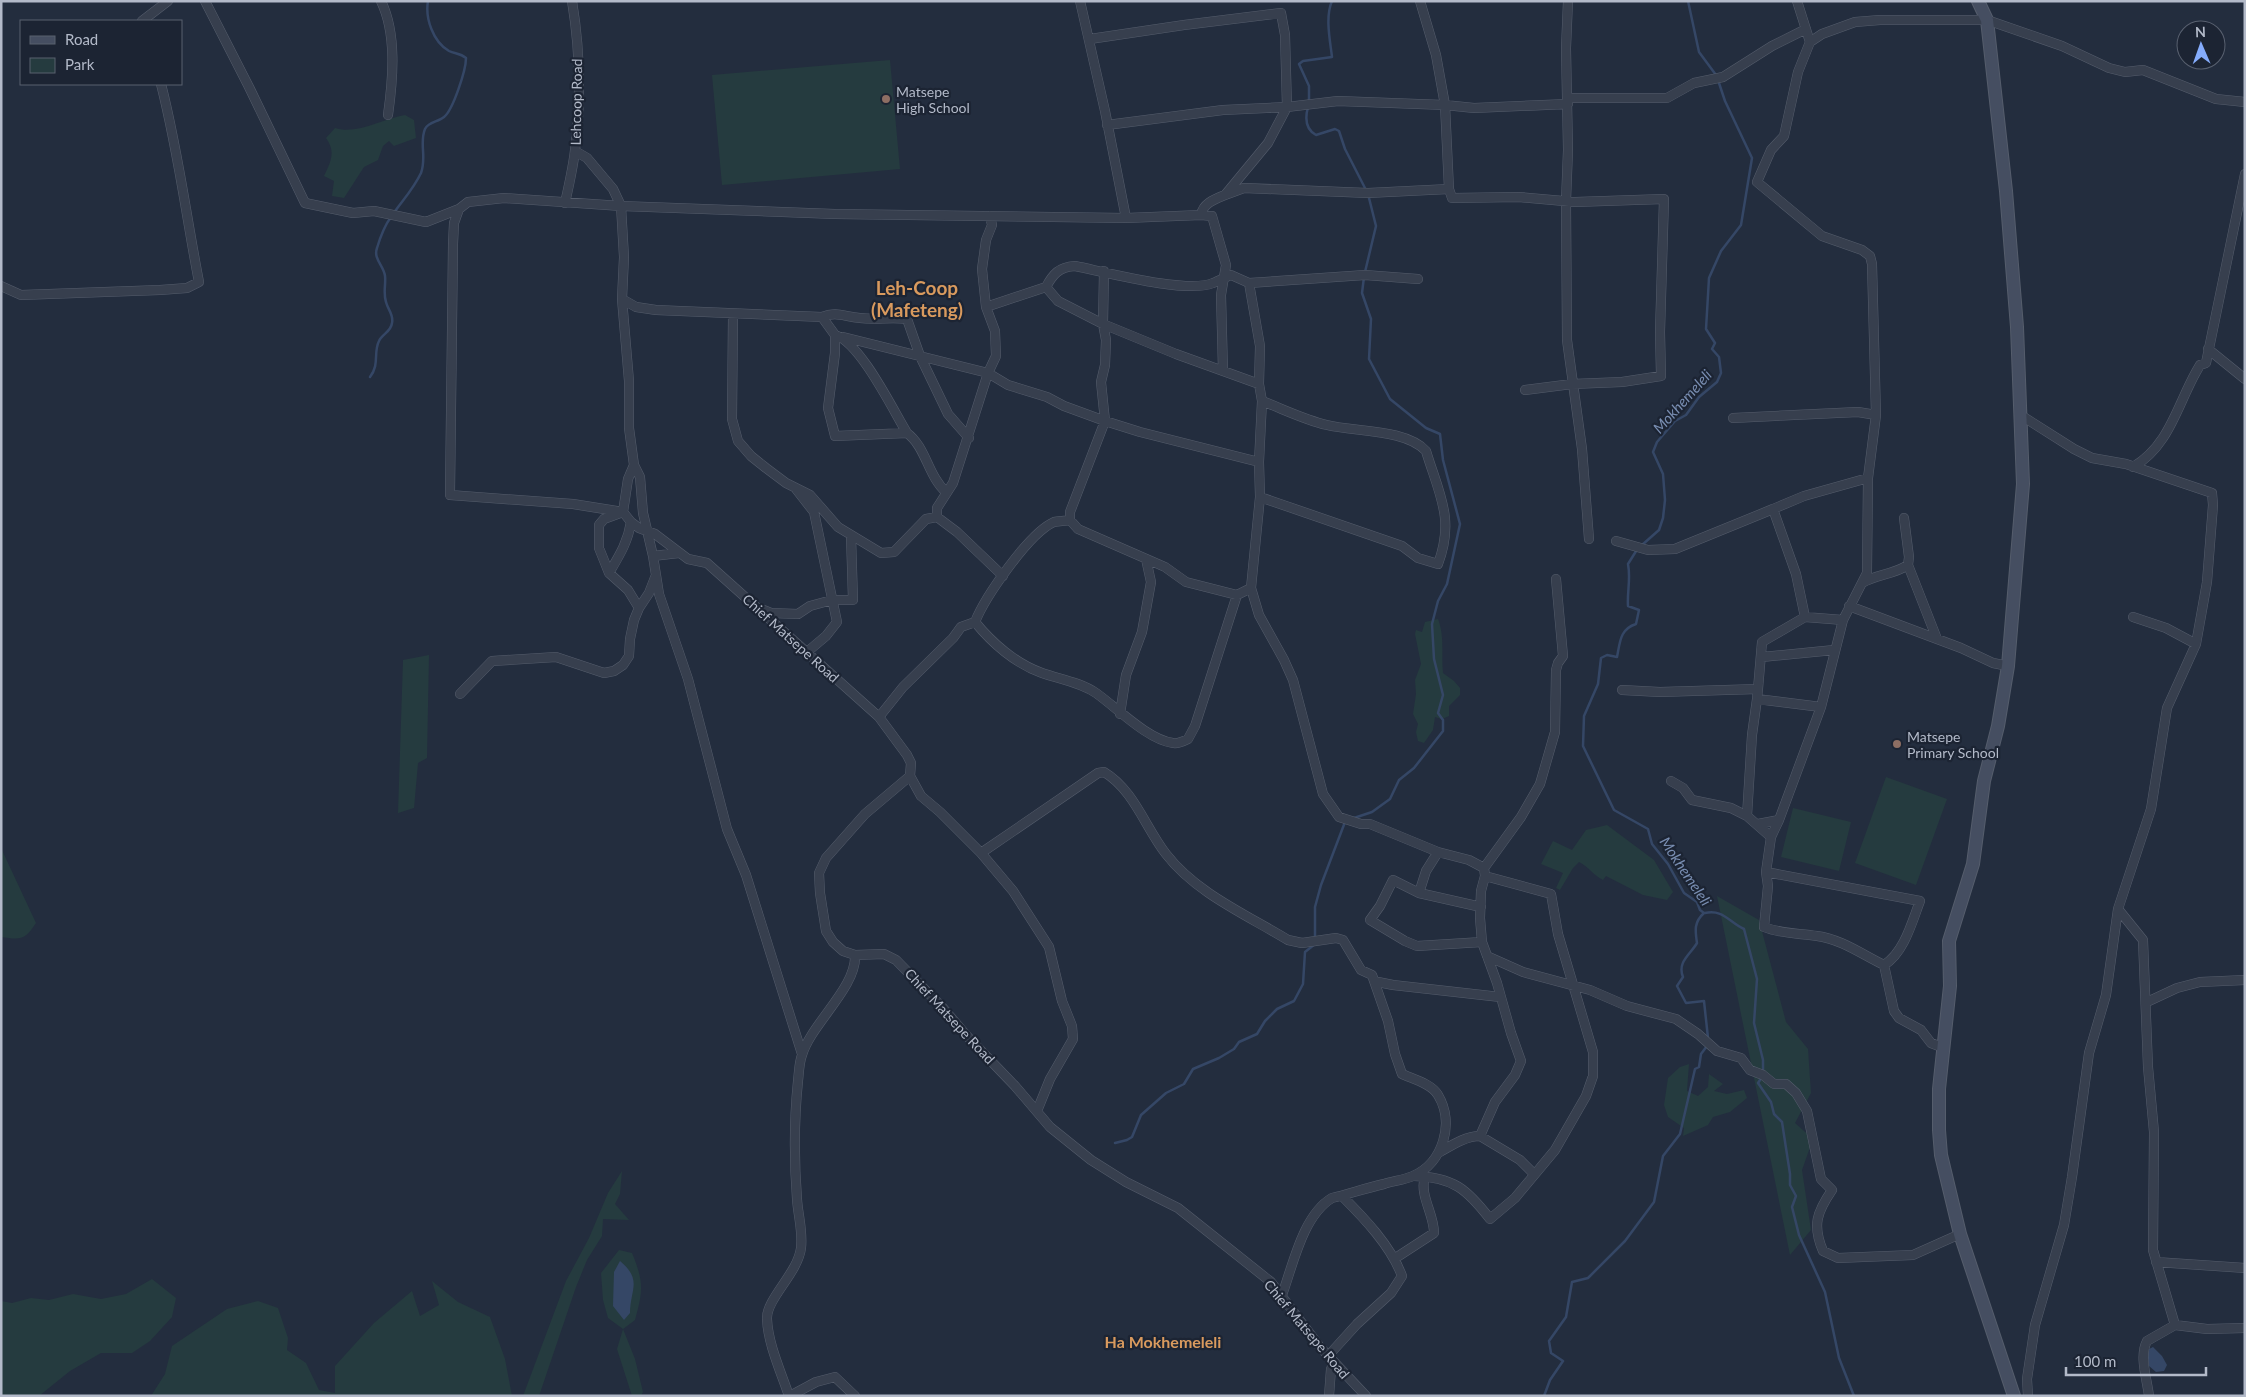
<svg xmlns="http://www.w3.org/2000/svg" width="2246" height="1397" font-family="Lato,sans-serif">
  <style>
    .green { fill: #253b3f }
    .water { fill: #354766 }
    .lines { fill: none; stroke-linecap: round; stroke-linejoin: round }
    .stream { stroke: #354766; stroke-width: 2.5 }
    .street-casing { stroke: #555d6c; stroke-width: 10 }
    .secondary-casing { stroke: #555d6c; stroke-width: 14 }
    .street { stroke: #373f4e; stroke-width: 9 }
    .secondary { stroke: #454e61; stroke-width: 12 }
    .education-dot { fill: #8d6e63; stroke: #1c2433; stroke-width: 2 }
    .labels { text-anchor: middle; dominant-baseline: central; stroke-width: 4.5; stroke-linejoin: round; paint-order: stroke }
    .poi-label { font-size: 14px; fill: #b3bac9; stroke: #1c2433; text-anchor: start }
    .street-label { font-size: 14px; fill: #b3bac9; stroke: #1c2433 }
    .water-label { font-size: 15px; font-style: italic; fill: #798eb2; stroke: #1c2433 }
    .quarter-label { font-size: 16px; font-weight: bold; fill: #d99a5e; stroke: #1c2433 }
    .district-label { font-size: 19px; font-weight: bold; fill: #d99a5e; stroke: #1c2433 }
  </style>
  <rect width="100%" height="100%" fill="#232d3e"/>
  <path class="green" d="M890,60L900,169L722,185L712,75Z
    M405,115L414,120L416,138L394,146L389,141L383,146L378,160L364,167L344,198L332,196L334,181L324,176C331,161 336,152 326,138L335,128C356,135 383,119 405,115Z
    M1438,619C1445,637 1441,655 1443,673L1454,681L1460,688V695L1449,706V716L1442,719L1435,717L1433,730L1424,743L1418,741L1416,732L1418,724L1413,714L1416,694L1415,680L1421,664L1415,634L1416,630L1422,632L1425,622Z
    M429,655L427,758L418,763L414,808L398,813L403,660Z
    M1886,777L1947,799L1916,885L1855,863Z
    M1793,808L1851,822L1839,871L1781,857Z
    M1607,825L1654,860L1673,892L1667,900L1643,895L1606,876L1603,880C1593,875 1589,867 1579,862L1573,868L1560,890L1556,888L1563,873L1541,864L1553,841L1572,850L1586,830Z
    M1,848L36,923C25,940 21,940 1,937Z
    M1717,896L1759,920L1786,1022L1808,1049L1811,1093L1795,1123L1813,1139L1802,1170L1811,1230L1790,1255Z
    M1689,1064L1687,1091L1698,1096L1708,1087L1709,1074L1723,1084L1714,1091L1727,1094L1744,1090L1747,1098L1730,1112L1713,1117L1708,1125L1683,1136L1684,1128L1668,1117L1664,1105L1668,1078L1680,1067Z
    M622,1171L620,1194L615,1204L629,1220L603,1219L602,1236L587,1260L576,1287L539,1396H523L566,1281L589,1238L608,1193Z
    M619,1250L632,1253C644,1282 643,1291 635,1320L623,1329L635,1359L643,1392L641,1396H632L617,1349L623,1329L608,1318L603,1300L601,1273Z
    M152,1279L176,1298L172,1317L150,1341L132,1353H101L70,1371L39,1396H1V1301L12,1303L31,1298L49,1300L73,1294L101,1299L126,1294Z
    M432,1281L458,1302L490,1317L505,1359L512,1396H151L165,1374L172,1346L227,1309L258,1301L278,1308L288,1338L287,1350L306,1363L319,1390L335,1393V1366L374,1323L412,1291L420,1316L439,1305Z"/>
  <path class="water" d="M620,1261C643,1280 630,1290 630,1313L624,1320L613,1306L614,1272Z
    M2153,1347L2162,1356L2167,1365L2164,1371L2156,1372L2149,1366L2147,1350Z"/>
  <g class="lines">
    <path class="stream" d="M1688,1L1699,52L1716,75
      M1309,102V86L1299,64L1303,61L1332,57C1330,40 1325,17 1332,1
      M1308,107C1305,118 1305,129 1316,135L1335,129L1339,131L1345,149L1366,190
      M1365,272L1376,226L1368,194
      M370,377C380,364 373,353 379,341C382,334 391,332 392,323C394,315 388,310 386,302C383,293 386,284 385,276C384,266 373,259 377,248C380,238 385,225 391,217C401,202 413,190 421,173C427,157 419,143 425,129C428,122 438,122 444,117C453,110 466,70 466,58C460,53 455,54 449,51C433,42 425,18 428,1
      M1642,545L1659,530L1663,518L1665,500L1663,474L1653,452L1657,442L1675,421L1686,415L1699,397L1717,382L1721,373L1719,357L1712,349L1715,343L1706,329L1709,278L1721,251L1741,225L1752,158L1725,101L1718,80
      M1638,548L1628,564C1631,579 1627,591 1628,606L1639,610L1636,624C1620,629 1620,642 1617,657L1607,655L1601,658L1598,684L1584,716L1583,746L1614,810L1648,829L1652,844L1668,864L1684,893L1697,902L1700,910L1704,913C1694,922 1695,930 1697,943C1690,955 1677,962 1683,977L1677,986L1686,1003L1704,1001L1708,1038
      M1354,818L1372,812L1390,799L1399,780L1414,768L1443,731V720L1438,713L1443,695L1434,659L1432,624L1438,601L1447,584L1460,524L1443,460L1440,434L1426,428L1390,399L1369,359L1371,319L1362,293L1364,277
      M1705,913C1723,909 1729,922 1744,929L1757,979L1754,1023L1763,1060V1072
      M1315,938V907L1321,885L1345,822
      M1762,1077L1758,1083L1771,1102L1774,1114L1782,1122L1790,1174V1185L1796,1196L1792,1207L1799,1235L1825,1292L1839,1358L1854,1396
      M1115,1143L1127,1140L1132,1137L1141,1115L1166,1093L1184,1084L1193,1069L1219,1058L1234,1049L1239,1042L1257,1034L1265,1021L1277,1009L1294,1001L1303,984L1305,952L1315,944
      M1544,1396L1550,1380L1563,1361L1551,1353L1549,1341L1566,1317L1572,1282L1588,1278L1625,1241L1654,1202L1663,1156L1680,1134L1695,1069L1699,1067L1701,1054L1707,1046"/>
    <g class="street-casing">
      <path id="street" d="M205,1L249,87L305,203L353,213L374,211L426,222L459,209
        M381,1C397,34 393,79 388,115
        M1420,1L1436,55L1445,105L1449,189
        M1568,1L1566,48L1568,150L1566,201L1567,340L1582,449L1589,539
        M1797,1L1810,42L1798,72L1784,136L1771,150L1757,182L1822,236L1862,250L1870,256L1872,264L1876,415L1868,478L1867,573L1843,620L1821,707L1779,820L1771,837L1766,872L1768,886L1764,927C1781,934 1799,933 1817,936C1841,939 1863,955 1884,965L1894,1011L1899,1018L1921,1030L1931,1043L1944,1048
        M142,21L168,1
        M1090,39L1184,25L1281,13L1285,35L1287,107L1223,110L1107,125
        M1810,42L1822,34L1855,22L1880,20H1987L2062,46L2109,68L2125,72L2143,70L2216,99L2245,102
        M1568,98H1667L1694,83L1723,77L1772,46L1806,29
        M575,151L587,158L613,189L621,206L624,257L622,299L629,381V428L634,465L640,477L643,513L653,556L659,594L688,679L727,829L746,875L802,1054
        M565,203C569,185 573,168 575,150C581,102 580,49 572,1
        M1201,215L1212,216L1226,265L1221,295L1223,371
        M1126,218L1201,215C1203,203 1215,199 1225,195
        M1104,271L1103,324L1106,340L1105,365L1101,382L1105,421L1070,512V520L1078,529L1165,567L1186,582L1237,595L1251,588L1260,497L1259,462L1262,401L1259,384L1260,346L1249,283
        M1,286L21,295L160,290L187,288L199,282C186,215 178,150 161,84
        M1046,287L1058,301L1103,324L1176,354L1259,384
        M622,299L636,307L656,310L822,317C837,311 844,317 860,318C876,320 891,317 907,319L920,356L948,414L969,438
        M986,307L1046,287C1053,274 1059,267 1075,266C1105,272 1187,294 1213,283C1219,281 1225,277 1231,275L1249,283L1365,275L1418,279
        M733,314L732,419L738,441L751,456L766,468L786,483L810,495L838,527L881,553L894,552L926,519L937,517L957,532L1003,576
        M822,317L835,335V353L828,408L835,436L907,433C893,410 860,342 835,335
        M843,337L988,373L1008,385L1047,397L1064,406L1105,421L1140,432L1259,462
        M2208,349L2245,379
        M1525,390L1572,384L1622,382L1661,376L1660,332L1664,199L1575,202L1519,197L1452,198L1449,189L1368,193L1244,188L1225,195L1268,143L1287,107L1338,101L1445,105L1474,108L1568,104
        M2022,416L2074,449L2092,458L2126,464L2212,493L2213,505L2207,582L2196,644L2167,708L2151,809L2118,909L2106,995L2089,1053L2072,1177L2064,1225L2035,1325L2027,1379L2028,1396
        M1733,418L1858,412L1876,415
        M907,433C926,447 928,476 946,492
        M634,465L628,479L623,512L573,504L450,495L453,244L454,223L459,209L468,202L504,198L621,206L835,214L1126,218L1105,111L1080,1
        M2133,467C2169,446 2177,406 2196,372L2200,365L2206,363L2245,174
        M796,489L814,512L837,622L826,636L807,652
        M1260,497L1402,546L1418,558L1438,564C1455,519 1439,494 1426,451C1406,429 1355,432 1327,425C1305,420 1283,409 1262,401
        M937,517V508L953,483L988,373L996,356L995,331L986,307L982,269L986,240L992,225L990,216
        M1616,541L1648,550L1675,549L1773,509
        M653,556L679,553
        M1908,565L1937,639
        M609,573C619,556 628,542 631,522
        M1862,583C1876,574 1893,575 1908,565L1909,557L1904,518
        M1251,588L1259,615L1284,660L1293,680L1323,794L1339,817L1361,824H1370L1438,852L1469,860L1484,868
        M1849,606L1961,648L1993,663L2008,666
        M639,608L628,590L609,573L599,548V525L604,519L623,512L631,522L639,528L655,534L688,559L707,563L879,717L907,755L911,763L910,776L865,814L826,858L819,873L820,893L826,931L833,942L843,951L855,955L884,954L896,960L943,1008L966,1035L1015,1086L1050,1127L1091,1160L1126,1182L1178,1208L1271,1282L1320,1347L1366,1396
        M761,609L771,613L798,614L810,606L832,600H853L851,536
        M2133,617L2166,628L2196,644
        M1843,620L1805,617L1796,574L1773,509L1804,496L1868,478
        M975,622C992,643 1016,664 1042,673C1059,679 1080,682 1096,693C1116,707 1148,740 1173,743C1177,744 1184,741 1188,739L1195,726L1237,595
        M1762,657L1834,650
        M1758,689L1762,642L1805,617
        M1622,690L1660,692L1758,689L1757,699L1821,707
        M460,694L492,661L556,657L604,673L614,671L623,665L629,656L630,639L634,620L639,608L649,593L656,575
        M1120,714L1126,675L1142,632L1151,582L1146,559
        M879,717L903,687L953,638L961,627L975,622C985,597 1029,533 1054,522C1059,521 1065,521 1070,520
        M910,776L921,796L940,812L981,853L1098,773L1104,772C1134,790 1145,827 1166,854C1196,893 1247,915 1288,940L1302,943L1336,938L1343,940L1361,970L1372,975L1388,1021L1395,1054L1402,1074C1413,1079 1432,1084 1438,1095C1455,1123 1443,1163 1413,1176C1404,1180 1393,1181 1384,1184C1366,1188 1349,1194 1332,1198C1303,1215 1293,1265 1282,1295
        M1671,781L1683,788L1692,800L1731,808L1747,816L1771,837
        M1747,816L1752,735L1757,699
        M1758,824L1779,820
        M981,853L1013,891L1049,947L1062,1001L1072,1026L1073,1039L1050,1079L1037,1111
        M1766,872L1920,901C1912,922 1904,953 1884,965
        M1419,893L1426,871L1438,852
        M1481,907L1419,893L1393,880L1380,906L1370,920L1405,941L1417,946L1482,942
        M2118,909L2143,940L2148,1067L2154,1132L2153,1250L2175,1325L2207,1329L2245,1328
        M1487,956L1523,972L1590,990L1627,1006L1676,1019L1698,1034L1717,1051L1741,1058L1750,1070L1763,1075L1774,1084H1786L1796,1093L1807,1111L1821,1179L1832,1190C1817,1212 1812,1225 1823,1251L1838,1258L1913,1255L1960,1234
        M1375,983L1378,982L1393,985L1500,997
        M2147,1002L2177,988L2200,982L2245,980
        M1480,1136L1495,1102L1515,1075L1521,1061L1511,1033L1497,983L1482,942L1480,918L1481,891L1485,876L1484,868L1521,817L1540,784L1555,732L1556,670L1558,663L1563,656L1556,579
        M1440,1152C1452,1145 1466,1136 1480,1136L1520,1160L1534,1174
        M1414,1176C1453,1177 1467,1189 1490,1219L1515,1198L1555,1150L1586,1096L1593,1076V1052L1558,934L1551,894L1485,876
        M1394,1259L1434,1233C1434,1213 1419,1196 1425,1176
        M2156,1262L2245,1268
        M1328,1356L1357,1324L1391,1293L1402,1276C1391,1246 1364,1218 1342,1196
        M789,1396C781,1372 768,1344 767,1319C766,1299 798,1273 801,1248C803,1231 798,1215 797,1199C794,1160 794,1120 798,1081C799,1073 799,1063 802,1055C811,1024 857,987 855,955
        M790,1396L816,1382L835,1377L855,1396
        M1329,1396L1331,1369L1335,1365
        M2149,1396C2147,1379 2139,1356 2147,1341L2175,1325"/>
    </g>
    <g class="secondary-casing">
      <path id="secondary" d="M1978,1L1987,20L2006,191L2017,327L2023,484L2008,666L1998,726L1984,781L1973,864L1949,941L1950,986L1939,1089V1130L1941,1155L1960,1234L2014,1396"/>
    </g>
    <use href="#street" class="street"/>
    <use href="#secondary" class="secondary"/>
  </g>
  <g class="education-dot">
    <circle cx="886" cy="99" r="5"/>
    <circle cx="1897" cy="744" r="5"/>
  </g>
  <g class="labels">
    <g class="poi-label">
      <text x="896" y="91">Matsepe<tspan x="896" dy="16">High School</tspan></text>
      <text x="1907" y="736">Matsepe<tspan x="1907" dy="16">Primary School</tspan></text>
    </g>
    <g class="street-label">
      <text transform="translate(576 102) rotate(-89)">Lehcoop Road</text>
      <text transform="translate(791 638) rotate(42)">Chief Matsepe Road</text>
      <text transform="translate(950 1016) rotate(47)">Chief Matsepe Road</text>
      <text transform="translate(1307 1329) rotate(50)">Chief Matsepe Road</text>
    </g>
    <g class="water-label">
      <text transform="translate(1682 401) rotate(-48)">Mokhemeleli</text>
      <text transform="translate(1686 871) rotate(56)">Mokhemeleli</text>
    </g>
    <g class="quarter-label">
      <text x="1163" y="1341">Ha Mokhemeleli</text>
    </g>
    <g class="district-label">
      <text x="917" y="287">Leh-Coop<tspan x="917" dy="22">(Mafeteng)</tspan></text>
    </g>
  </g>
  <rect width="2246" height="1397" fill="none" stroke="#b3bac9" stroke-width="5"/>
  <rect x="20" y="20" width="162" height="65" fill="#1c2433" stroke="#58606f"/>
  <rect x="30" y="36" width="25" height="8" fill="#454e61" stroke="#58606f"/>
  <text x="65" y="45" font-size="15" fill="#b3bac9">Road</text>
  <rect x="30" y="58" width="25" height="15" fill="#253b3f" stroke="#58606f"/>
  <text x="65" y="70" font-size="15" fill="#b3bac9">Park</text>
  <g transform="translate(2201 45) rotate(358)"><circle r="24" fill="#1c2433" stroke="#58606f"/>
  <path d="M0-4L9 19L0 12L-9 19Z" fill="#85acfc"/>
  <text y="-8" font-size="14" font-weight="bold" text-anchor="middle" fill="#b3bac9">N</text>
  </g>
  <path d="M2066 1367v8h140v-8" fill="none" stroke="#b3bac9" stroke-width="2.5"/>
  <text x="2074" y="1367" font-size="15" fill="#b3bac9" stroke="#1c2433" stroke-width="4" paint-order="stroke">100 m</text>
</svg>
